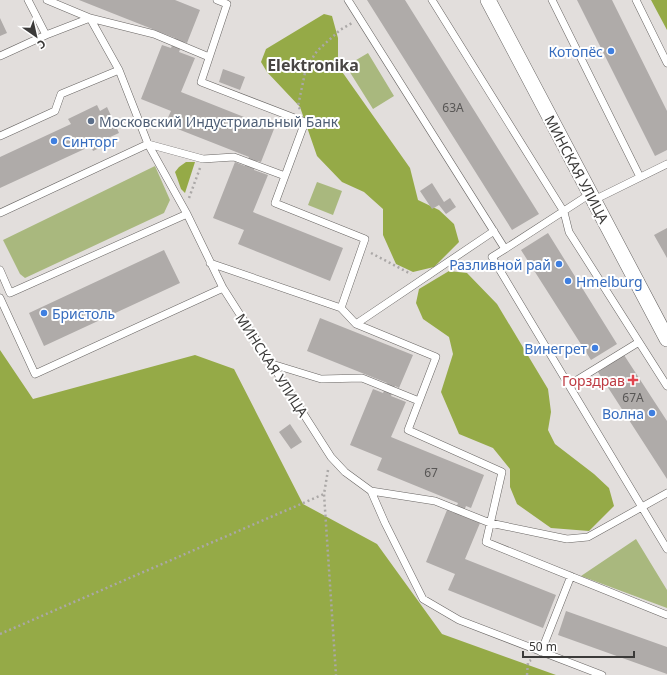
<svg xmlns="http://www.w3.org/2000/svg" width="667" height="675" font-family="'Noto Sans',sans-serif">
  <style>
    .green { fill: #a9b87e }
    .forest { fill: #95aa47 }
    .building { fill: #afaba9 }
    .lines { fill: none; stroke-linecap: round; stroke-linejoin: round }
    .lane-casing { stroke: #686563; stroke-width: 8 }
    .street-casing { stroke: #686563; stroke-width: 16 }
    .path { stroke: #aba8a7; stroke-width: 2.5; stroke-dasharray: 2 3; stroke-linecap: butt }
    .lane { stroke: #fff; stroke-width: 7 }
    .street { stroke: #fff; stroke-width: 15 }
    .shop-dot { fill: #3f7fe0; stroke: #fff; stroke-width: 1.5 }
    .service-dot { fill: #5c6f8a; stroke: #fff; stroke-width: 1.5 }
    .health-dot { fill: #e0444e; stroke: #fff; stroke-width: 1.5 }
    .labels { text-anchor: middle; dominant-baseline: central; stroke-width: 4; stroke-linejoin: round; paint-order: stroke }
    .number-label { font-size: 12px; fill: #585655 }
    .shop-label { font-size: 14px; fill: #366cbe; stroke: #fff; text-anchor: end }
    .service-label { font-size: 14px; fill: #4e5e75; stroke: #fff; text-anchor: start }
    .street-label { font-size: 14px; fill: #3b3a39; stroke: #fff }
    .health-label { font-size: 14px; fill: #be3a42; stroke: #fff; text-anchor: end }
    .quarter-label { font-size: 16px; font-weight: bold; fill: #484543; stroke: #fff }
  </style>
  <rect width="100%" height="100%" fill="#e2dedc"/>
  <path class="green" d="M368,53L394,96L373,109L346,66Z
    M155,166L170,200L164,213L25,278L20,274L3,240Z
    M317,182L342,191L333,215L308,205Z
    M636,539L667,590V608L581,576Z"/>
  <path class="forest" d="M651,0H667V30Z
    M324,14L332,16L338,38V66L410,168L418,200L439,210L454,224L459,242L434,267L413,272L396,264L383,235V209L364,192L342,182L317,156L300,107L267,72L261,62L266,49Z
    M186,162H195L185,193L181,189L175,172L179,167Z
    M449,271L467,273L497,304L548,389L551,412L548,430L555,444L594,474L609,488L614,506L589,531L551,528L517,504L510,487V469L493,448L459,434L441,392L453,354L449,337L423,319L416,303L419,289Z
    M0,350L33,399L195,355L234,369L303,504L377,544L442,634L556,675H0Z"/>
  <path class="building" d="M79,0H175L200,10L187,43L183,42L179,52L195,58L181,92L274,129L261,162L257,161L254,170L268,175L253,212L343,248L330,281L238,244L244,230L213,218L235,162L245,166L249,157L165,124L171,111L141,99L162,45L171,48L175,38Z
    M367,0H405L539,214L512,230Z
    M577,0H612L667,111V150L655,156Z
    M0,18L7,33L0,36Z
    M223,69L245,77L240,90L219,82Z
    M97,105L100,111L107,107L119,133L108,138L110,143L93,151L91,146L0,188V157L71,124L68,119Z
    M432,183L444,202L450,198L456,207L446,214L439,205L432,209L420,191Z
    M667,228V258L654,235Z
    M548,233L617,344L591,360L521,250Z
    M164,250L180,283L44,346L29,313Z
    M320,318L413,355L399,388L395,386L391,396L406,402L391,437L484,475L471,508L466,506L462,516L480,523L465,559L556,595L543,628L448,590L455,574L426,562L447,510L454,513L458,503L377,470L382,458L350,445L373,389L383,393L387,383L307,351Z
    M624,355L667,421V479L598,372Z
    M290,424L302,442L291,449L279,432Z
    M566,611L667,647V674L558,635Z"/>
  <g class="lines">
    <g class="lane-casing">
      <path id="lane" d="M28,0L46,35L90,18L119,70L148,144L187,214L223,288L331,457L345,472L371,491L385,523L423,599L459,620L602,675
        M47,0L90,18L154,34L209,57
        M217,0L227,4L201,82L305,122L275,203L365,239L341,308
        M348,0L505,249L492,257L667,549
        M432,0L564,212L569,232L667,386
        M552,0L640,177
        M636,0L667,63
        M0,56L46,35
        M0,136L55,111L61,94L119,70
        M594,200L667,164
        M0,213L148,144L203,159L234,157L285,176
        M505,249L590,194
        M210,263L341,308L356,324L436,357L408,430L502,472L486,542L667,615
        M0,270L10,293L187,214
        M0,298L35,374L223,288
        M356,324L494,231
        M272,364L321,379L362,378L419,401
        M569,385L639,342
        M371,491L435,501L490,523L567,539L588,537L667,493
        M541,652L571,576"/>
    </g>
    <g class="street-casing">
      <path id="street" d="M488,0L667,339"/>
    </g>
    <path class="path" d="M300,109L298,106L306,68L317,51L340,30L352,23
      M189,198L200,168
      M371,253L411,274
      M328,470L324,494L336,675
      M0,634L324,494
      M527,675L528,662L531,660"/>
    <use href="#lane" class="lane"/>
    <use href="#street" class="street"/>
  </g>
  <g class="shop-dot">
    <circle cx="611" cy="51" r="4"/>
    <circle cx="54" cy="141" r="4"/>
    <circle cx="559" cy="264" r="4"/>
    <circle cx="568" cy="281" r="4"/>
    <circle cx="44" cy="313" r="4"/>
    <circle cx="595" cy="348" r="4"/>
    <circle cx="652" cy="413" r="4"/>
  </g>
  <circle class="service-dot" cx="91" cy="121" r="4"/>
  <path class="health-dot" d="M631 374h4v4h4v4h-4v4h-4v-4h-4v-4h4z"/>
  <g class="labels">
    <g class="number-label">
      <text x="453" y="107">63А</text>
      <text x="633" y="397">67А</text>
      <text x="431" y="472">67</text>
    </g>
    <g class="shop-label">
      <text x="603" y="51">Котопёс</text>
      <text x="62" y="141" text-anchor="start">Синторг</text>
      <text x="551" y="264">Разливной рай</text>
      <text x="576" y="281" text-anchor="start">Hmelburg</text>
      <text x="52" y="313" text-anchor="start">Бристоль</text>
      <text x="587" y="348">Винегрет</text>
      <text x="644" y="413">Волна</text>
    </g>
    <g class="service-label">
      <text x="99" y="121">Московский Индустриальный Банк</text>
    </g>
    <g class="street-label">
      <text transform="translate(577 169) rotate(62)">МИНСКАЯ УЛИЦА</text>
      <text transform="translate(272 365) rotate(57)">МИНСКАЯ УЛИЦА</text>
    </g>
    <g class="health-label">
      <text x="625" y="380">Горздрав</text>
    </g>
    <g class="quarter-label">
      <text x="313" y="65">Elektronika</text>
    </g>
  </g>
  <g transform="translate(36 36) rotate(146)" stroke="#ffffff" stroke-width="3" paint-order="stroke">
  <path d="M0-3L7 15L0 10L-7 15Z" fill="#3b3a39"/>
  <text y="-6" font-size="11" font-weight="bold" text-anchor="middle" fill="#3b3a39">С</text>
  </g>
  <path d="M523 651v6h111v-6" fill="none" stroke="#3b3a39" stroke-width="2"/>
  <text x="529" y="651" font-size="12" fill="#3b3a39" stroke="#ffffff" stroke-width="3" paint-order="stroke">50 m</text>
</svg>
